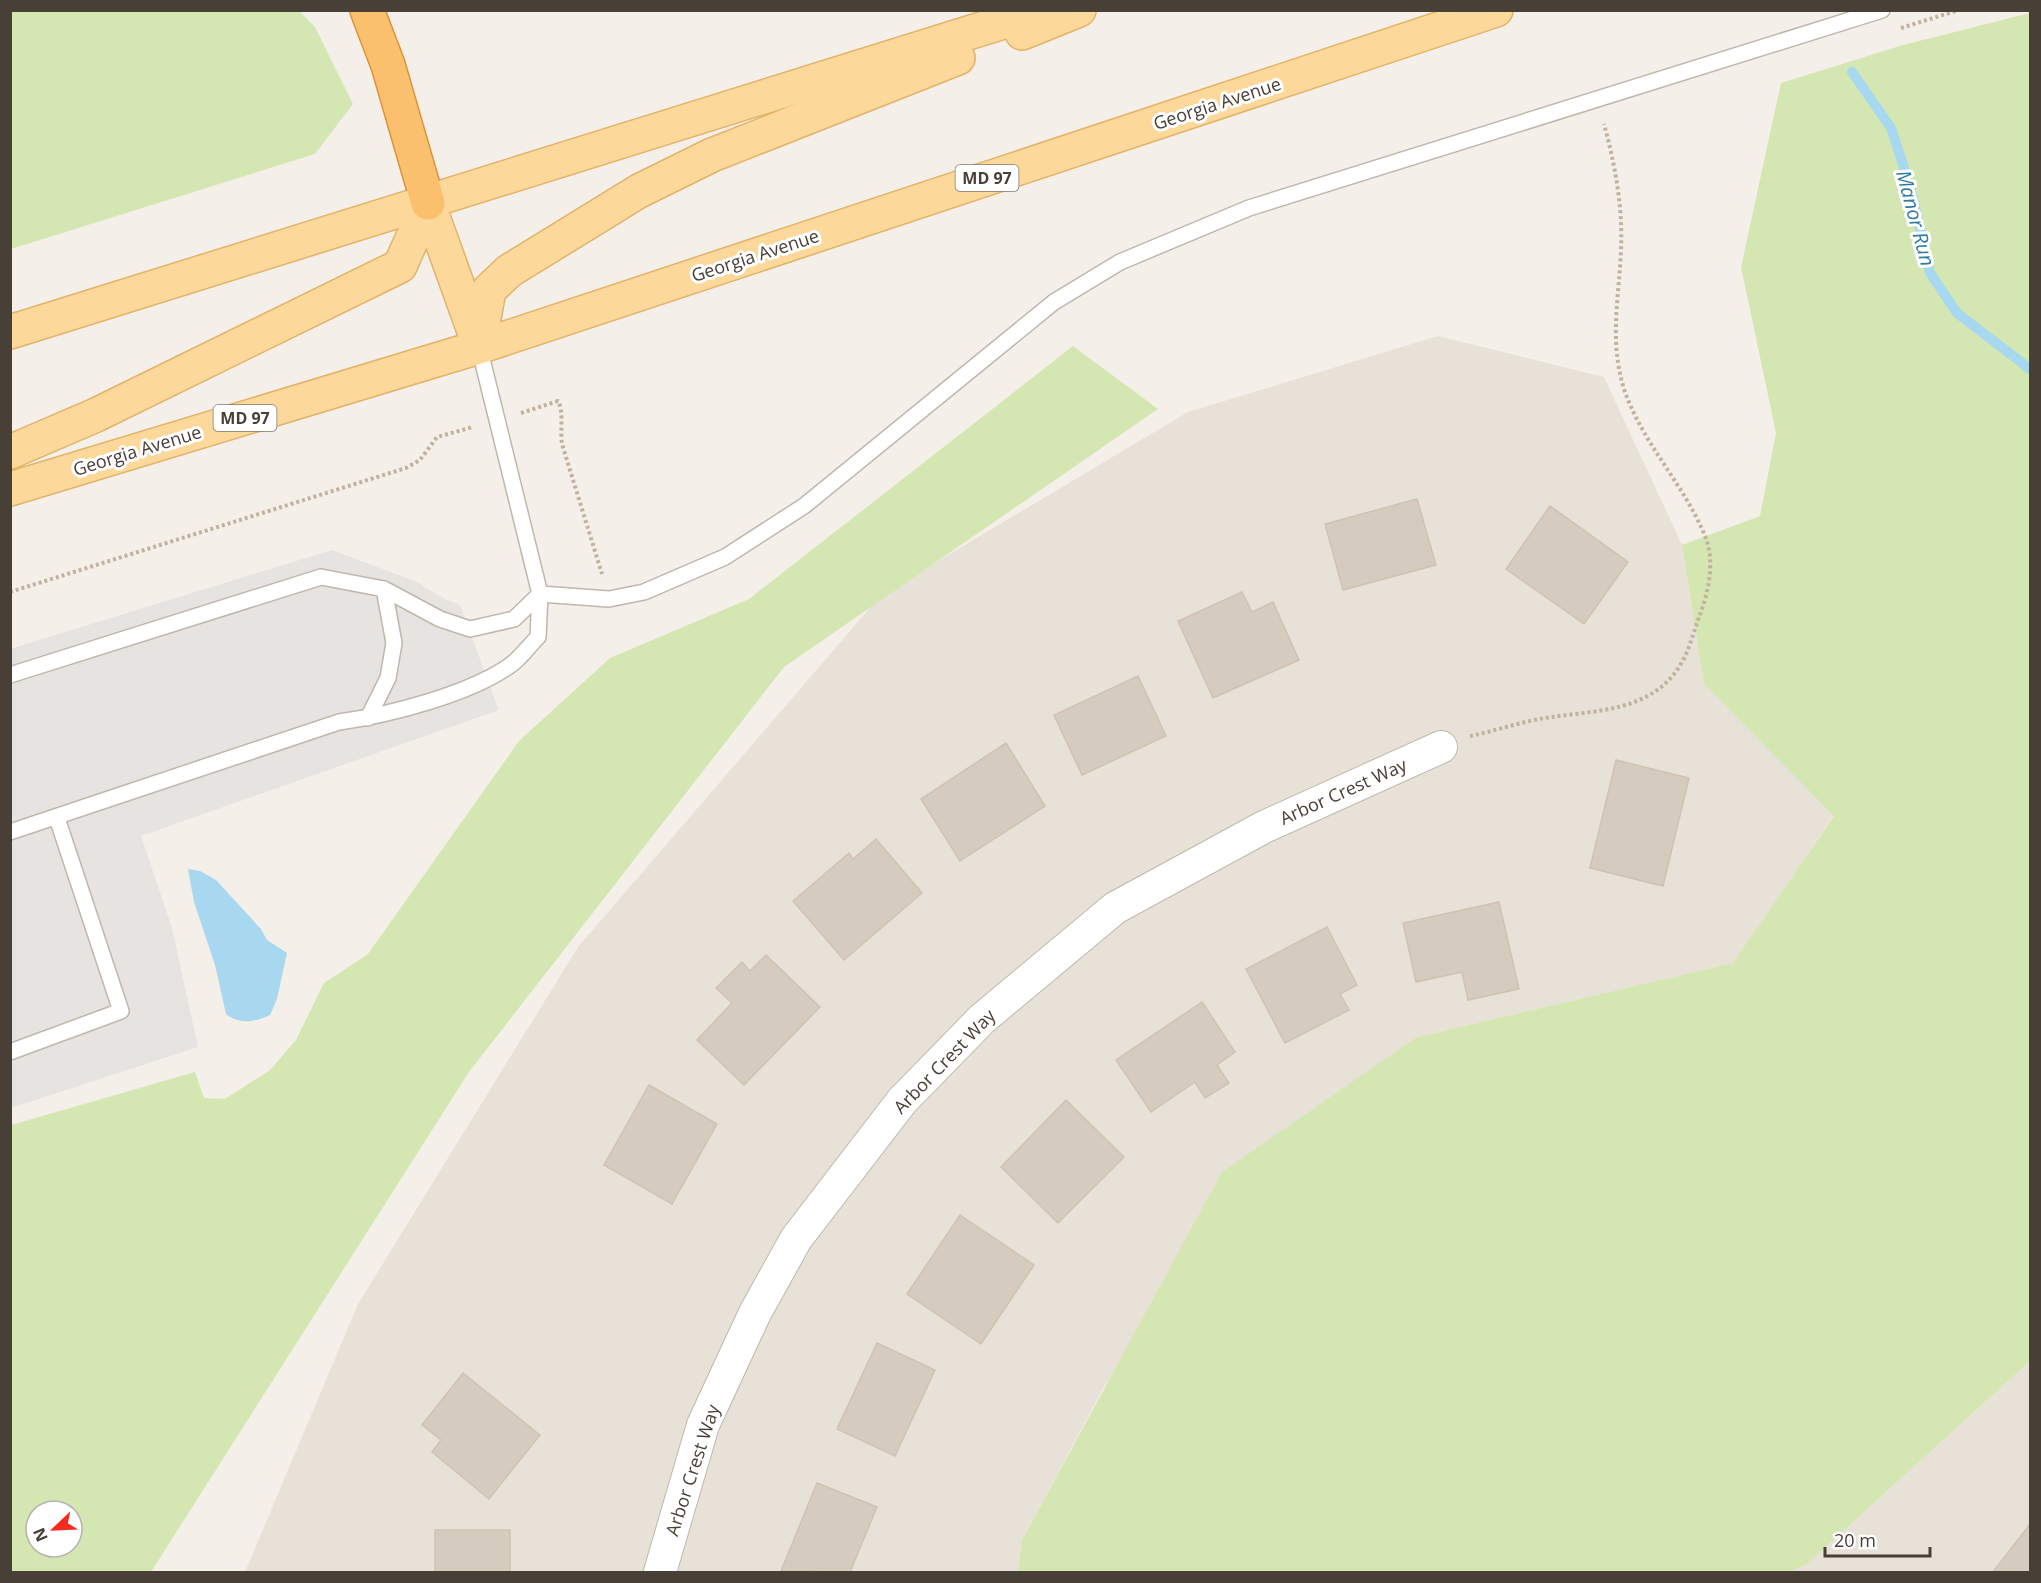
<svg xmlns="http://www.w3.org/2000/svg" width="2041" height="1583" font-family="'Open Sans',sans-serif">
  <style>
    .residential { fill: #e8e1d7 }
    .green { fill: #d4e7b3; fill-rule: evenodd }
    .parking { fill: #e6e3e1 }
    .water { fill: #a7d8ef }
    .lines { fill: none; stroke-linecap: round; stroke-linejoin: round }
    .stream { stroke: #a7d8ef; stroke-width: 10 }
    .building { fill: #d6cbbf; stroke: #d0c2b2; stroke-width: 1.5 }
    .lane-casing { stroke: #c0b7ac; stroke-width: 18 }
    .street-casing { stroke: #c0b7ac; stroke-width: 34 }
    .primary-casing { stroke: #e2b369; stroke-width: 36 }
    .highway-casing { stroke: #db933c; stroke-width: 36 }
    .path { stroke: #c1b19d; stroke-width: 4; stroke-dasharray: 3 3; stroke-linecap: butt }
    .lane { stroke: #fff; stroke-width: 15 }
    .street { stroke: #fff; stroke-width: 32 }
    .primary { stroke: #fcd89a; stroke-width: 33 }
    .highway { stroke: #fbc06d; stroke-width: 33 }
    .labels { text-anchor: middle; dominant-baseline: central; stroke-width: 6; stroke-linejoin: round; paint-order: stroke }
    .shield { fill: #fff; stroke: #7f7973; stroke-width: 1.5 }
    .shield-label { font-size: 16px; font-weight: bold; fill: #484037 }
    .street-label { font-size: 18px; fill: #484037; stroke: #fff }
    .water-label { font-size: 20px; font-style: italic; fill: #2f7ba3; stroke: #fff }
  </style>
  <rect width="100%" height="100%" fill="#f4f0e9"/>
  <path class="residential" d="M1438,336L1604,377L1682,545L1704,684L1834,815L1734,963L1417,1037L1105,1385L1022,1540L1018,1572H245L358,1304L578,947L881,595L1188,412Z
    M2030,1361V1572H1790L1807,1564Z"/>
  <path class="green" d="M11,10L299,11L315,27L353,104L315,154L11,249Z
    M2030,13V1361L1807,1564L1790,1572H1018L1022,1540L1222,1172L1417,1037L1733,963L1834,816L1704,684L1682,545L1760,516L1776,433L1741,267L1781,83L1903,45Z
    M1073,346L1158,409L784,667L469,1072L151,1572H11V1125L195,1072L204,1098L225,1099L270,1070L296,1040L324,983L368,954L519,741L610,658L749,599ZM36,1511H72V1547H36Z"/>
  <path class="parking" d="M332,550L417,582L443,598L460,605L499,710L141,836L172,928L198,1047L11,1108L10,649Z"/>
  <path class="water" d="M188,869L200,871L216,880L261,929L267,940L287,953L277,999L270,1015C255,1022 240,1025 226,1014L215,965L194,902Z"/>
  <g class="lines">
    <path class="stream" d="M1852,72L1891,128L1910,186L1930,273L1957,313L2030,369"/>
  </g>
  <path class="building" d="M1417,499L1436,565L1343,590L1325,524Z
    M1550,506L1628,562L1584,624L1506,569Z
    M1242,592L1252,612L1273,602L1299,660L1213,698L1178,621Z
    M1138,676L1166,736L1082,775L1054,715Z
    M1006,743L1045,806L960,861L921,799Z
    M1616,760L1689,778L1663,886L1590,868Z
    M876,839L922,893L844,960L793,901L849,853L853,859Z
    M1499,902L1519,989L1468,1000L1462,972L1416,982L1403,923Z
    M1327,927L1357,985L1340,994L1349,1010L1285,1043L1246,969Z
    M766,955L820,1007L744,1085L697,1040L732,1003L716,988L742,962L750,971Z
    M1202,1002L1235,1052L1217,1065L1229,1083L1205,1098L1195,1082L1151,1112L1116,1060Z
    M649,1085L717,1124L672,1204L604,1165Z
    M1066,1100L1124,1157L1058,1223L1001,1167Z
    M960,1215L1034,1265L981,1344L907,1294Z
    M877,1343L935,1370L895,1456L837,1429Z
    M463,1373L540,1435L489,1499L432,1452L441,1440L422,1425Z
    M817,1483L877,1507L850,1572L781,1571Z
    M2030,1524V1572H1993Z
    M435,1530H510V1572H435Z"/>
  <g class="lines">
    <g class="lane-casing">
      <path id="lane" d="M10,675L321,577L384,589L440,619L470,629L514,619L540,594L609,599L644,592L725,557L804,506L1054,302L1120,262L1249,208L1882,10
        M368,718L388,678L394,643L384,589
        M10,832L339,722C389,715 471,694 512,664C521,657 529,646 538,637L540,594L479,347
        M10,1052L121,1011L57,818"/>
    </g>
    <g class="street-casing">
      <path id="street" d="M660,1572L703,1425L755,1313L796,1239L902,1101L982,1019L1115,908L1264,827L1441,747"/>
    </g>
    <g class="primary-casing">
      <path id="primary" d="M1022,33L1079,10
        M428,203L479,345
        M10,332L1042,10
        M479,347L489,290L509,271L639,191L712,155L958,58
        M10,452L96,415L400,266L428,203
        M10,489L479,347L1496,10"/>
    </g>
    <g class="highway-casing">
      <path id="highway" d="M367,10L388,65L428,203"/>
    </g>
    <path class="path" d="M1901,28L1959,10
      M521,413L558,401C564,411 560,431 562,444L602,574
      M10,592L406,468L420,460L437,437L473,427
      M1470,736C1495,731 1520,722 1545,718C1594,710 1654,713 1682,662C1689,650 1693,634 1698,620C1708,594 1716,563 1705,536C1684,484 1642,443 1624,389C1609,340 1619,299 1621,250C1623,207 1615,165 1604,124"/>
    <use href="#lane" class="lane"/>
    <use href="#street" class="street"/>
    <use href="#primary" class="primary"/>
    <use href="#highway" class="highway"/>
  </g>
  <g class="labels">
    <g class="shield">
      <rect x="955.5" y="165" width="63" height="26" rx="4.5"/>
      <rect x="213.5" y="405" width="63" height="26" rx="4.5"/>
    </g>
    <g class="shield-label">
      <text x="987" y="178">MD 97</text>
      <text x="245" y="418">MD 97</text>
    </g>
    <g class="street-label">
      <text transform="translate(1217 103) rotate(-18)">Georgia Avenue</text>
      <text transform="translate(755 255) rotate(-18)">Georgia Avenue</text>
      <text transform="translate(137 450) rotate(-17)">Georgia Avenue</text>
      <text transform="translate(1343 791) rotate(-24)">Arbor Crest Way</text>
      <text transform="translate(944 1061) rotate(-46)">Arbor Crest Way</text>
      <text transform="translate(692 1470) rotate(-72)">Arbor Crest Way</text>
    </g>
    <g class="water-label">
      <text transform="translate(1916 218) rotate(75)">Manor Run</text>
    </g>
  </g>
  <rect width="2041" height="1583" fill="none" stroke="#484037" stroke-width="24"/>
  <g transform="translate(54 1529) rotate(247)"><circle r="28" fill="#ffffff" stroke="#b6b3af" stroke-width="1.5"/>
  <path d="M0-4.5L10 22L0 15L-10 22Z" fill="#f62c1e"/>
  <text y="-9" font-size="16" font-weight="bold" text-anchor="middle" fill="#484037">N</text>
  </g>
  <path d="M1825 1547v9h105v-9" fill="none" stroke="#484037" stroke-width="3"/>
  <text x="1834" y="1547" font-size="18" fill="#484037" stroke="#ffffff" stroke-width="4.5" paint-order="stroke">20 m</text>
</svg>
